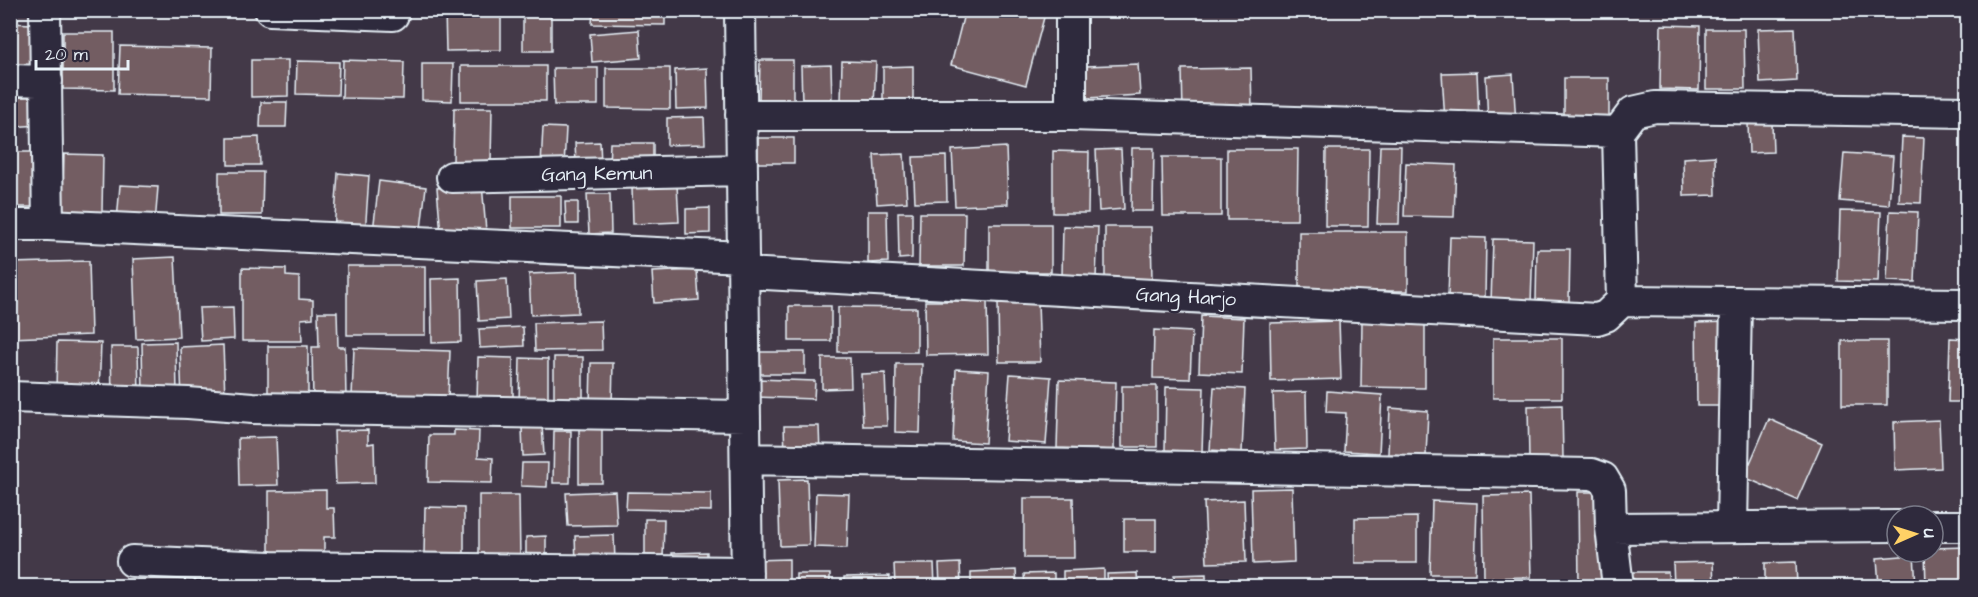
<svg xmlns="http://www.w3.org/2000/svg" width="1978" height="597" font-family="'Architects Daughter',sans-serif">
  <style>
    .building { fill: #735d62; stroke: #e8f1f8; stroke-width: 1.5 }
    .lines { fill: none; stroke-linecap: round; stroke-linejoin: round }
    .minor-casing { stroke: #e8f1f8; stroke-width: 34 }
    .minor { stroke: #2f2a3d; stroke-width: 30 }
    .labels { text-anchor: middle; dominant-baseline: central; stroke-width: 5; stroke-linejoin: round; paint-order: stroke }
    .street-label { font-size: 20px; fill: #e8f1f8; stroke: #2f2a3d }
  </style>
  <rect width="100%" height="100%" fill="#433948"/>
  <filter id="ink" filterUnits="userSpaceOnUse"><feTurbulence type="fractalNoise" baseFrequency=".0167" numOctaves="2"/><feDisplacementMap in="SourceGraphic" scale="12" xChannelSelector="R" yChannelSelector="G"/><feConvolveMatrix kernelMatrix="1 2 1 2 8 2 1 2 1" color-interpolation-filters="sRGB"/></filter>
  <g filter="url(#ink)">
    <path class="building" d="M445,10H501V50L446,51Z
      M523,10H551V51H523Z
      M593,10H665V25L592,24Z
      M965,10H1046L1026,85L951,65Z
      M10,23L31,24L30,73L10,72Z
      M1661,25L1700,26L1699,90L1660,89Z
      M1795,28L1797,81L1760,83L1758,29Z
      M1706,29H1744L1745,89H1706Z
      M639,30L641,58L592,62L590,34Z
      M63,32H114V90L63,89Z
      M120,46L212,48L211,96L118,94Z
      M251,60H288V96L251,97Z
      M343,60L404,62L403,99L342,98Z
      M760,60H793V100H759Z
      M297,61L339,62L338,95L296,94Z
      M842,61L876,62L874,105L841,103Z
      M422,64H453L452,101L422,100Z
      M1138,64L1140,95L1087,98L1086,66Z
      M831,65L832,103H802L801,66Z
      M461,66H546V101H461Z
      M913,66V104H883V67Z
      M553,68H598V105H554Z
      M606,68H670V109L606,108Z
      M707,68L708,108L676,109L675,70Z
      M1251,68L1252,113H1183L1182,69Z
      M1477,72L1479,120L1445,122L1442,73Z
      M1513,74L1516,125L1488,126L1486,76Z
      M1564,78H1609V124L1564,125Z
      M38,96L39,125L10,127V98Z
      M261,102H287L286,127H260Z
      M454,108H492L491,162H453Z
      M704,117L705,144L667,145V118Z
      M1748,123H1772L1773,152L1749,153Z
      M543,127L566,128L564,166L541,165Z
      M259,137L260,165H228V138Z
      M1902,137L1924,138L1921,203L1899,202Z
      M758,138H794V163H758Z
      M600,142L601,164H576L575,143Z
      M610,143H653V166H609Z
      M1380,146H1401L1399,224H1377Z
      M1006,147L1008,204L955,206L952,150Z
      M1132,148H1154L1153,211H1131Z
      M1121,149L1124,209L1099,211L1096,150Z
      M1227,149H1298L1297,220H1227Z
      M1326,149H1369L1368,226H1325Z
      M1053,151L1089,152L1088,213H1053Z
      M10,152H38L40,207H10Z
      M1844,153L1893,156L1889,205L1840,201Z
      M64,154L103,155L102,212L62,211Z
      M904,154L907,202L877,204L874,155Z
      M946,156L947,201L915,202L913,157Z
      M1715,156L1716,195L1684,196L1683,158Z
      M1162,157H1221V216H1163Z
      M1406,163L1456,165L1454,217L1404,216Z
      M219,172H263L262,215H219Z
      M338,173L369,176L365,234L334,231Z
      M379,181L426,187L420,237L373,231Z
      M482,184L486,231L441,234L437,188Z
      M120,185L158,187L155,224L117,221Z
      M677,185L679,222L633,224L632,187Z
      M587,194H610L611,233L589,234Z
      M512,196H561V228H512Z
      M565,202H578V224H566Z
      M710,208V233L686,234V209Z
      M868,211H887L888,262L868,263Z
      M1840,211L1881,212L1878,282L1838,281Z
      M1890,211L1918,212L1915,282L1887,281Z
      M898,212H912V258L899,259Z
      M920,213H965L964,266H919Z
      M989,224H1051V272H989Z
      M1063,226L1098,227L1096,278L1062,277Z
      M1105,227H1151L1152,281H1105Z
      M1299,232H1408V291H1299Z
      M1450,237L1486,238L1485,298H1448Z
      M1493,239L1533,240L1531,304L1491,303Z
      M1537,249H1570L1569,302L1536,301Z
      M175,257L179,337L136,339L133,259Z
      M89,261L91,335L10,338V263Z
      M347,266H425V335H347Z
      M242,268L286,269V276L299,277V299L313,300V318L301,319L302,341H242Z
      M697,270L699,300L654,303L652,272Z
      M577,272L578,313L531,315L529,274Z
      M460,278L461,342L432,343L431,279Z
      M507,279L509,319L479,321L477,281Z
      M925,301H987L988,354L926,355Z
      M1038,302L1040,362H999L998,303Z
      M789,306H831V341H789Z
      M233,307L234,339L201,341L199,308Z
      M838,307L917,308V352H838Z
      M318,312H337L338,347H345L346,399L313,400L312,347H319Z
      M1201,316L1244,318L1242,374L1199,372Z
      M601,321L602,350L535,351L534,323Z
      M1339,321L1341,379L1271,381L1270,323Z
      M1362,321L1425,322V388L1361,387Z
      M1728,322L1730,406H1697L1696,323Z
      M523,327L524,346L480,348L479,329Z
      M1154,330L1192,332L1190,379L1153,378Z
      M1493,338H1562V398H1493Z
      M1950,338L1968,339V402H1948Z
      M1842,341H1887V405H1842Z
      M57,342L101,343L99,392L56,391Z
      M176,342L177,396L143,397L142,343Z
      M223,345L225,398L182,400L180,347Z
      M268,346H308V393H268Z
      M111,347H138L139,396L112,397Z
      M354,348L450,351L448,399L352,396Z
      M756,352H805V374H756Z
      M478,357L513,358V403H477Z
      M554,357H583V406H554Z
      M520,358L548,359V404H519Z
      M822,358H850L851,388L822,389Z
      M591,363H613L612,406H590Z
      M896,364H922L920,433L895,432Z
      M956,369L989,371L985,443L953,441Z
      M885,373L887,426H863L861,374Z
      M1010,374L1051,377L1046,444L1005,441Z
      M756,379L815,381L814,399L756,397Z
      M1059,380L1116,382L1114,450L1057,448Z
      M1122,386H1157V447H1122Z
      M1166,387L1204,388L1202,452L1165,450Z
      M1214,387L1245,389L1242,452L1210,450Z
      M1327,391L1382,395L1379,453L1344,451L1346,413L1326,412Z
      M1306,392L1307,449L1275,450L1273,393Z
      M1562,405L1563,458L1529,459L1528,406Z
      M1390,408L1428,411L1426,456L1388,454Z
      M1769,419L1822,443L1797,500L1744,477Z
      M1939,420L1941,468L1895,470L1894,422Z
      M542,426L544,455L523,456L522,427Z
      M784,426H819L820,454H785Z
      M579,429H602V483H579Z
      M368,430V444L374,443L375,483L336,484L334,431Z
      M454,430L479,431L478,457L493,458L492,483L428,482L429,435H454Z
      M554,431H571L570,483H553Z
      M276,437L278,485L239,486L238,438Z
      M522,463H548L547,487L521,486Z
      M807,479L809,545L780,546L778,480Z
      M1292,488L1294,562L1253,564L1251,489Z
      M326,490V508H334L335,537H324V560H269V491Z
      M615,491L617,525L568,526L566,493Z
      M627,492L711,493V511L626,509Z
      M1578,492H1600L1601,586H1579Z
      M816,493L849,494L847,548L814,547Z
      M479,495H519L520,560H479Z
      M1529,495L1531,577L1484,578L1483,496Z
      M1024,498H1073L1074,558H1024Z
      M1244,500L1246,562L1207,563L1204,502Z
      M1432,501L1477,503L1475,574H1430Z
      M425,507L464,508V555L424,554Z
      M1417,517V563H1355V518Z
      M645,519H664L663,561H645Z
      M1124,519H1156V552H1124Z
      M614,535L615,562L576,563L575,536Z
      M546,536V566H526V537Z
      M1968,547V586H1926L1925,552H1933V548Z
      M707,552V568L672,569V553Z
      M1914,555L1916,586H1879L1877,558Z
      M789,559V586H751V560Z
      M1713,562L1714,586H1674L1673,563Z
      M1796,562L1797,586H1765V563Z
      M960,563L961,586H940L939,564Z
      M894,564H934L935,586H895Z
      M1104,569V586H1063V571Z
      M1016,570L1017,586H971V572Z
      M1630,572H1668L1669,586H1630Z
      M1054,573V586H1025L1024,574Z
      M1137,573L1138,586H1108L1107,574Z
      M796,574H830V586H796Z
      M1206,574V586H1174V575Z
      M890,576V586H844V577Z
      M1571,582V586H1500Z
      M1384,583L1484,585V586H1384Z"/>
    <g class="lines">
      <g class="minor-casing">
        <path id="minor" d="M45,10L48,225
          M270,10L393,15
          M740,10L747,586
          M10,80L47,81
          M741,115H1071L1618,132
          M1071,115V10
          M452,177L742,170
          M10,225H48L743,257
          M744,273L1597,319L1606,316L1622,301
          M1622,301L1618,132L1633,112L1655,107L1968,112
          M1622,301L1968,304
          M10,397L188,403L253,408L745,416
          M746,459L1592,474L1603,478L1610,490L1611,528L1618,586
          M1933,526H1968
          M1732,527L1736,302
          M1611,528L1897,526
          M132,561L271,567L747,572"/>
      </g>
      <use href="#minor" class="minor"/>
    </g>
  </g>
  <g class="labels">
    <g class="street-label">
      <text transform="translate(597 174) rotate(-1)">Gang Kemun</text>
      <text transform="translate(1186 297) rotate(3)">Gang Harjo</text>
    </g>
  </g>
  <rect width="1978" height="597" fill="none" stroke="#2f2a3d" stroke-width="36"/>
  <rect x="18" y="18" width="1942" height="561" fill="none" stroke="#e8f1f8" stroke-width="2" filter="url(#ink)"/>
  <g transform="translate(1915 534) rotate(87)"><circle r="28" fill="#2f2a3d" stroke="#797a88" stroke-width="1.5"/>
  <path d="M0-4.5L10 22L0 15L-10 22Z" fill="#ffd166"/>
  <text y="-9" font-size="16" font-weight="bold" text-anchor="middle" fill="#e8f1f8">U</text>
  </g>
  <path d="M36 60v9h92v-9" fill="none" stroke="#e8f1f8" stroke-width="3"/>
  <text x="45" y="60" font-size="18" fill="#e8f1f8" stroke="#2f2a3d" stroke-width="4.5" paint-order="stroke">20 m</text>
</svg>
